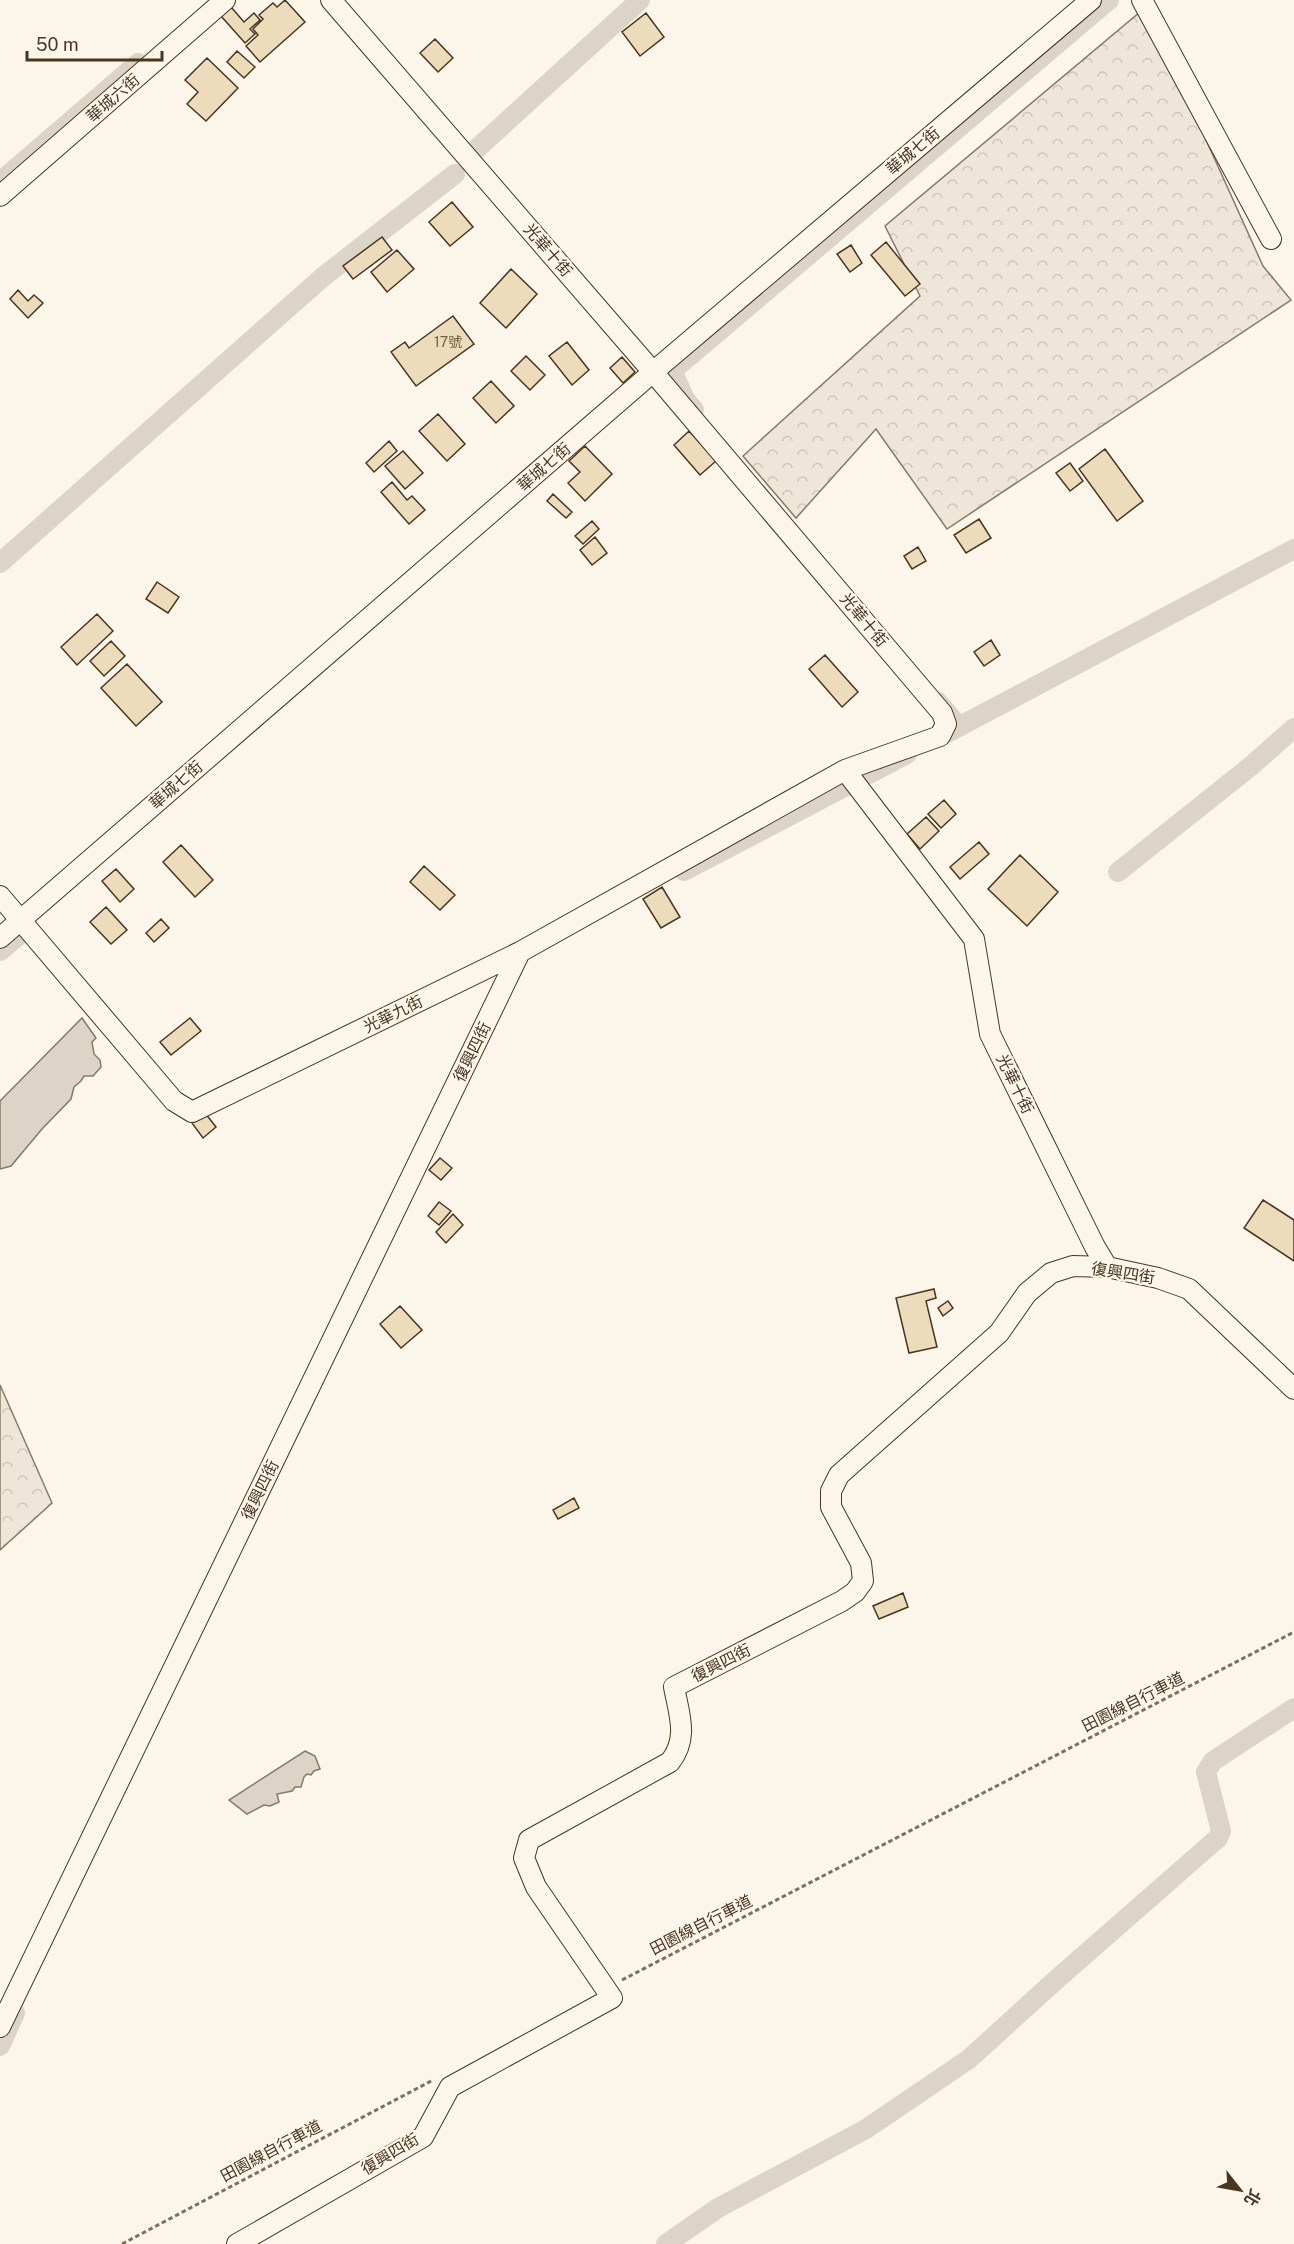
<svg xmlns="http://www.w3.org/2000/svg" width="1294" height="2244" font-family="'Public Sans','Noto Sans TC',sans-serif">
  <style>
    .forest { fill: url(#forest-crowns); stroke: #887966; stroke-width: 1.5 }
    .water { fill: #dcd4c6; stroke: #887966; stroke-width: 1.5 }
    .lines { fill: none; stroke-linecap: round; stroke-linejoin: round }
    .canal { stroke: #dcd4c6; stroke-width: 20 }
    .building { fill: #ecdcbc; stroke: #4a3520; stroke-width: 1.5 }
    .minor-casing { stroke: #4a3520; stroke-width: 22 }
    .path { stroke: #7f6f5c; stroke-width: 3; stroke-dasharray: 4.5 3; stroke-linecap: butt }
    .minor { stroke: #fbf6e9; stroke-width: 20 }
    .labels { text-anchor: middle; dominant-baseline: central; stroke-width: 4.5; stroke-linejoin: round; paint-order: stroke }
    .number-label { font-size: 14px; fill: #725f47 }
    .street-label { font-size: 16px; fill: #4a3520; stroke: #fbf6e9 }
  </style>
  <defs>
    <pattern id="forest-crowns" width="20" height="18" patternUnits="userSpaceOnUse" patternTransform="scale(1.5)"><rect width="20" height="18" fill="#ede6d9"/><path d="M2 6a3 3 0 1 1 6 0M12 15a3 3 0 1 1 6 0" fill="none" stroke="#cdc6ba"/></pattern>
  </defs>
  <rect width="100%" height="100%" fill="#fbf6e9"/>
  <path class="forest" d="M1146,7L1263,266L1291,300L947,529L876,429L796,518L743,456L920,296L885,226Z
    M0,1385L52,1503L0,1550Z"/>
  <path class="water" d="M82,1018L96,1038L92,1042L94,1054L100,1060L101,1067L93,1076H84L81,1081L74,1087L71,1099L42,1129L11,1166L0,1169V1101Z
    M305,1751L315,1756L320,1769L314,1771L311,1775L307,1774L304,1777L301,1787H295L292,1791L277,1794L279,1802L270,1806L264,1805L247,1814L229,1800Z"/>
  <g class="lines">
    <path class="canal" d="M471,154L640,0
      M0,182L138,63
      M694,410L685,399L672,371L1109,0
      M0,563L324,276L455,174
      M938,702L959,727
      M949,732L1294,549
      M869,774L907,754
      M684,871L852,783
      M1118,872L1251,766L1294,728
      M0,951L19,935
      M0,2046L15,2013
      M666,2244L718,2208L866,2129L969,2059L1057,1979L1218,1838L1221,1831L1206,1772L1213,1761L1294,1708"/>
  </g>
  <path class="building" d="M285,0L305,22L260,62L246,46L258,35L253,29L263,19L259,15L273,3L277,7Z
    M231,7L244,22L254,13L260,20L250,29L255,34L245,43L221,16Z
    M646,13L664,37L640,56L622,32Z
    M435,39L453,58L438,72L420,53Z
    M237,51L255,67L244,78L227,62Z
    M207,58L238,88L206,121L187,104L198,92L185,80Z
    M452,202L473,227L450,246L429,222Z
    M382,237L392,250L353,279L343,266Z
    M886,242L920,284L905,296L871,255Z
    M851,245L862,263L850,272L837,254Z
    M397,250L414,269L387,292L371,272Z
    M511,269L537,294L506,328L480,303Z
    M18,290L28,301L34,295L43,303L28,318L10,299Z
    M453,316L474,344L416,386L391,352L405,342L409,348Z
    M567,342L589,370L572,385L549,356Z
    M526,356L545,375L530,390L511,371Z
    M622,357L635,372L623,383L610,368Z
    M491,381L514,406L496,423L473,398Z
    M438,414L465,444L447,461L419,431Z
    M689,431L716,461L700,475L674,445Z
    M389,441L397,451L374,472L366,463Z
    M585,446L612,474L585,501L568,483L580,472L569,461Z
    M1105,449L1143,501L1117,521L1079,469Z
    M403,451L423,473L405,489L385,466Z
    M1070,463L1083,481L1070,491L1056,473Z
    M392,482L407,500L412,496L425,510L409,524L381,492Z
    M553,494L572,512L566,518L547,501Z
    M979,519L991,538L966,553L954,535Z
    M592,521L599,529L583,544L575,536Z
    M595,537L607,553L592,565L580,550Z
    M918,547L926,561L912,569L904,556Z
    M157,582L179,597L168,613L146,599Z
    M97,614L113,631L77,665L61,647Z
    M991,640L1000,655L984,666L974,652Z
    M111,641L125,656L104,676L90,661Z
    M825,655L858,692L842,707L809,669Z
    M127,664L162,702L136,726L101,688Z
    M944,800L956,814L941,828L928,814Z
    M926,817L939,831L920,849L907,834Z
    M979,842L989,854L960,879L950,867Z
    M181,845L213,880L195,897L163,862Z
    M1020,855L1058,892L1027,926L988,889Z
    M424,866L455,895L440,910L410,882Z
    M116,869L134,889L120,902L102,881Z
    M662,887L680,917L661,928L643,899Z
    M106,907L127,930L111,944L90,922Z
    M161,919L169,928L154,942L146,933Z
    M190,1018L201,1031L171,1055L160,1042Z
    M205,1113L216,1127L203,1138L192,1123Z
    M440,1158L452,1168L441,1180L429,1170Z
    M1263,1200L1294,1220V1261L1244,1228Z
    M439,1202L451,1211L439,1225L428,1216Z
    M453,1214L463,1225L446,1243L436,1232Z
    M934,1289L936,1298L926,1301L937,1347L909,1353L896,1298Z
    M948,1301L953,1308L943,1316L938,1308Z
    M400,1306L422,1330L401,1348L380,1324Z
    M574,1498L579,1508L558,1519L553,1510Z
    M903,1593L908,1607L879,1619L873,1606Z"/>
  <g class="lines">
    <g class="minor-casing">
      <path id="minor" d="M331,0L653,372L942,713L946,724L940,736L845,770L974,939L990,1034L1095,1247L1107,1267
        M1142,0L1271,239
        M0,196L225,0
        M0,896L174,1101L192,1112L520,952L845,770
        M0,938L653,372L1091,0
        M0,2027L520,952
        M237,2244L423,2137L450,2087L612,1998L536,1887L524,1858L529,1840L670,1762C689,1738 679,1714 674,1687L842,1601L855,1592L863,1581L861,1563L831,1507V1491L839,1475L999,1333L1027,1293L1051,1273L1073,1266L1107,1267L1158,1278L1189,1289L1294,1389"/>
    </g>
    <path class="path" d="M622,1980L1294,1632
      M122,2244L433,2080"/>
    <use href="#minor" class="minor"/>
  </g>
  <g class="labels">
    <g class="number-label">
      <text x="448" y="342">17號</text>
    </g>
    <g class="street-label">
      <text transform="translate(113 98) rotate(-41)">華城六街</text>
      <text transform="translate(913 151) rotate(-40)">華城七街</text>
      <text transform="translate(548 250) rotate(49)">光華十街</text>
      <text transform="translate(544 467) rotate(-41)">華城七街</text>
      <text transform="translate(864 620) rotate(50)">光華十街</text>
      <text transform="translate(176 785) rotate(-41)">華城七街</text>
      <text transform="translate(393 1014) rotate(-26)">光華九街</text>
      <text transform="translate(472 1052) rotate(-64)">復興四街</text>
      <text transform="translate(1015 1084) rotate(64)">光華十街</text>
      <text transform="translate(1123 1273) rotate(9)">復興四街</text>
      <text transform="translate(260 1490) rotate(-64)">復興四街</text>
      <text transform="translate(721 1663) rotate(-27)">復興四街</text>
      <text transform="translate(1133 1702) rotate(-27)">田園線自行車道</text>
      <text transform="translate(701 1925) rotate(-27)">田園線自行車道</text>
      <text transform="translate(271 2151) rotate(-28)">田園線自行車道</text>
      <text transform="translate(390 2154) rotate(-31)">復興四街</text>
    </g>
  </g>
  <g transform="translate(1240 2190) rotate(121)" stroke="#fbf6e9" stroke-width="4.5" paint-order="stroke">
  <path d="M0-4.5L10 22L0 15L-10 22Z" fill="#4a3520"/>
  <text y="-9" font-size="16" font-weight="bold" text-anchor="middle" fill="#4a3520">北</text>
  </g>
  <path d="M27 51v9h135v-9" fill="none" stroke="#4a3520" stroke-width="3"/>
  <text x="36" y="51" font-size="18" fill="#4a3520" stroke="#fbf6e9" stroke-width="4.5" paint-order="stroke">50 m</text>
</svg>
